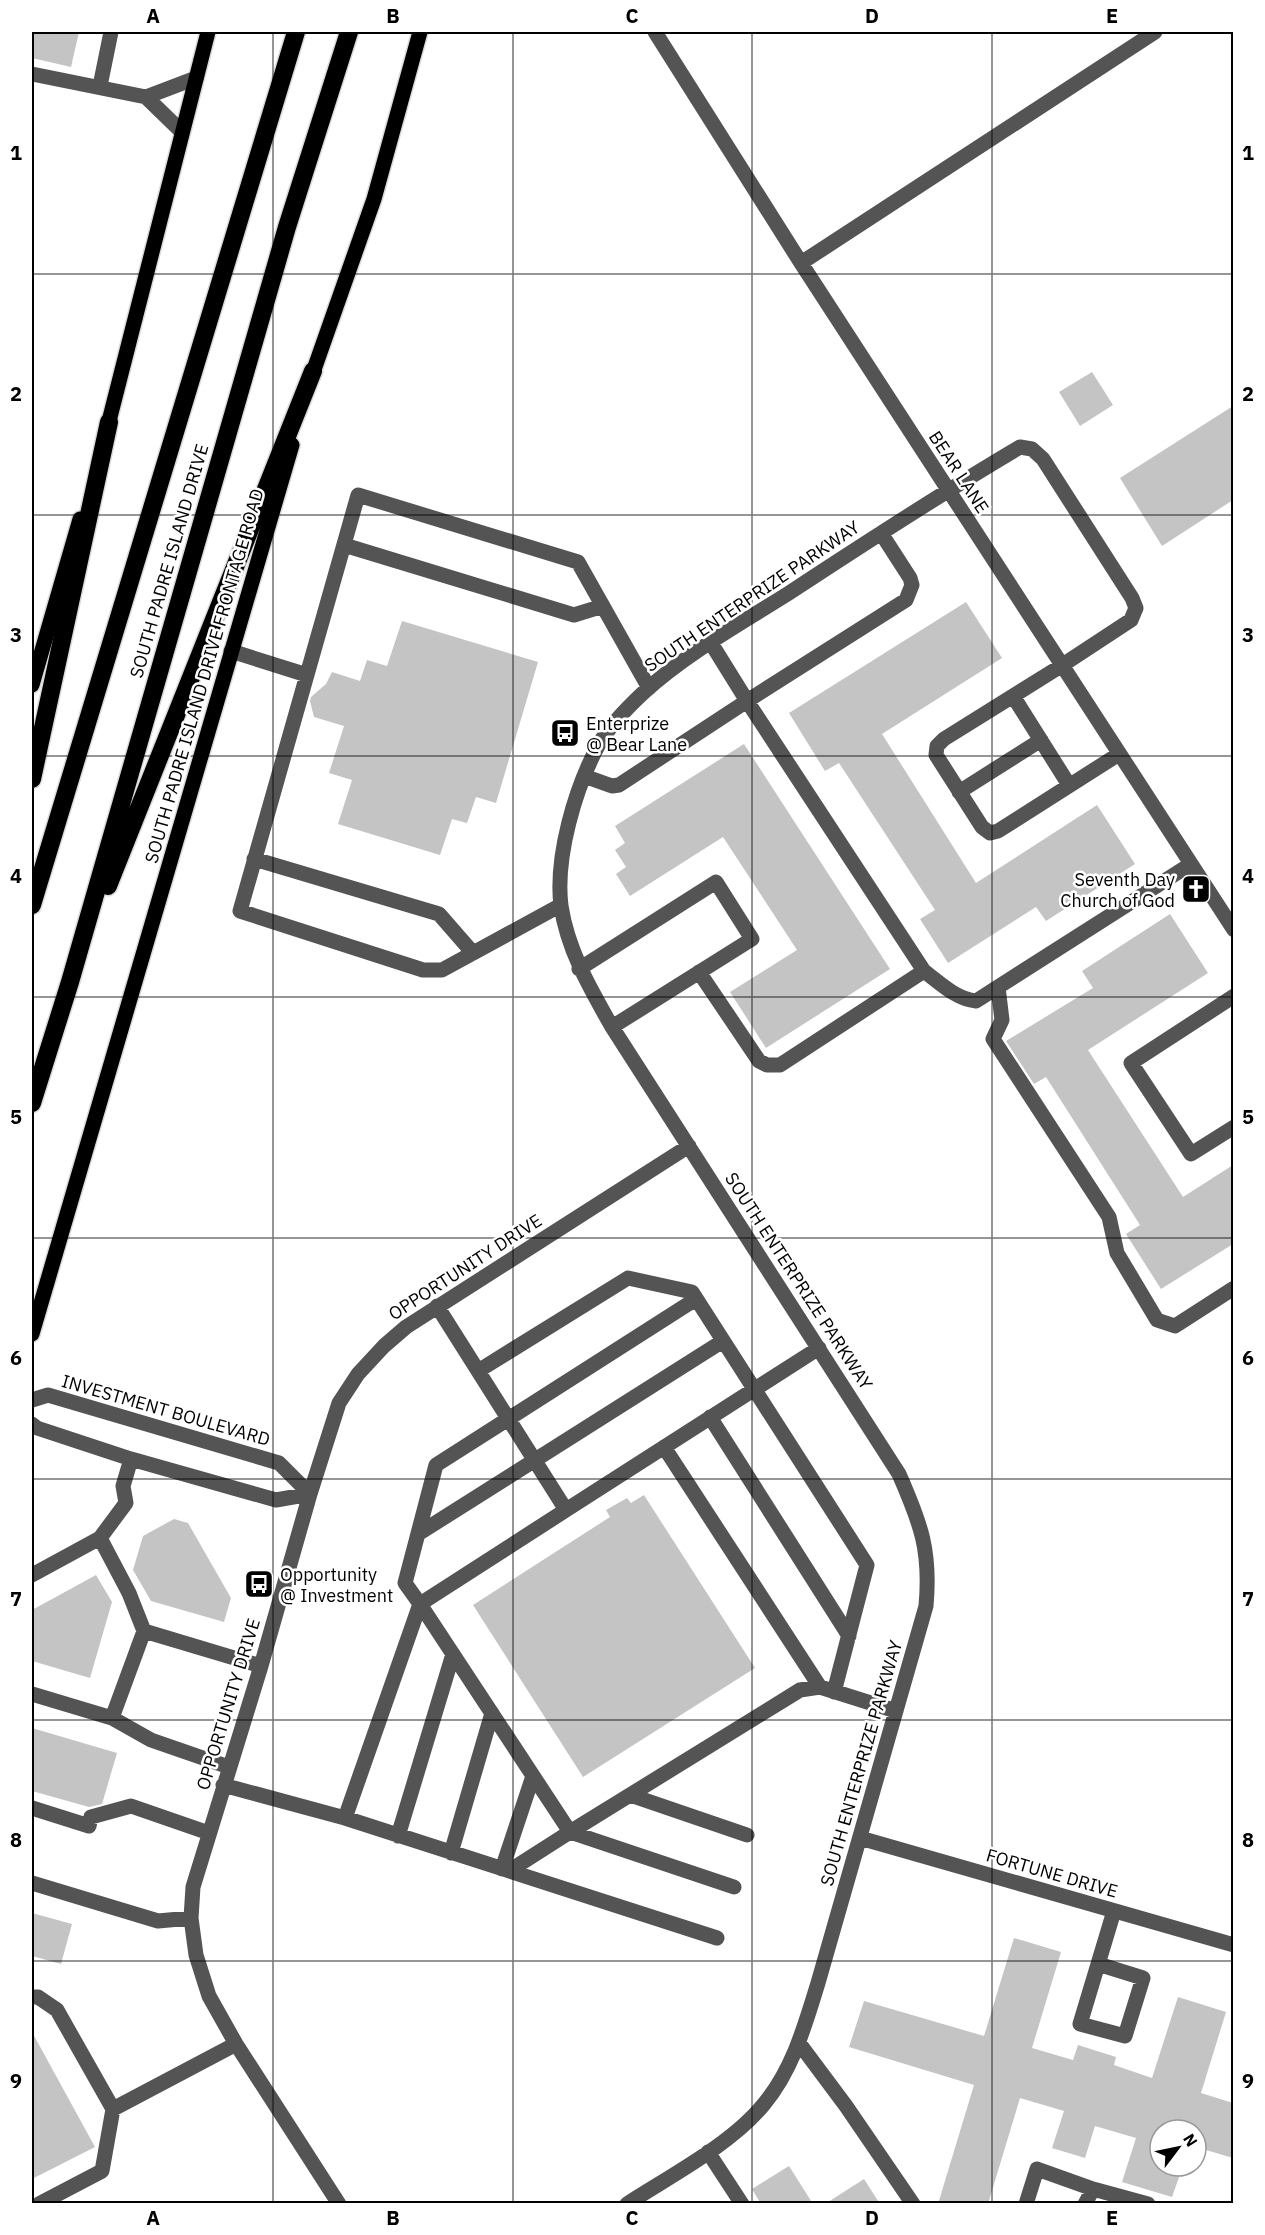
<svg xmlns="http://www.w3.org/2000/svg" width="1265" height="2235" font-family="'IBM Plex Sans',sans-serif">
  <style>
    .building { fill: #c4c4c4 }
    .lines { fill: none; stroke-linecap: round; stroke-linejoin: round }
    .major-casing { stroke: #dbdbdb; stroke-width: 18 }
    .highway-casing { stroke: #dbdbdb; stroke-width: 21 }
    .minor { stroke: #545454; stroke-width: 15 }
    .major { stroke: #000; stroke-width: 15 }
    .highway { stroke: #000; stroke-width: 18 }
    .grid { fill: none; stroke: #000; stroke-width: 1.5; stroke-opacity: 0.55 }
    .labels { text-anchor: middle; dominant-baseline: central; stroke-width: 5; stroke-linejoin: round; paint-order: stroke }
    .street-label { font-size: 18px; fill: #000; stroke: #fff }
    .poi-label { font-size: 18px; fill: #000; stroke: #fff; text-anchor: start }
    .neatline { fill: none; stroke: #000; stroke-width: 2 }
    .grid-label { font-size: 20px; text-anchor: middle; font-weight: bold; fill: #000 }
  </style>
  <rect width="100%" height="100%" fill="#fff"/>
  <path class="building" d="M32,32H79L71,67L32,58Z
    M1092,372L1113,405L1080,426L1059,392Z
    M1233,406V500L1162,546L1120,478Z
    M966,602L1002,658L882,734L976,883L1097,805L1135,864L1046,921L1036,907L948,963L920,919L935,910L839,763L825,771L789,713Z
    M402,621L538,662L496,803L476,797L467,823L452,819L440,855L338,824L352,780L329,773L344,726L314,717L310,701L311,697L326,684L332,672L360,681L367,660L387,666Z
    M744,744L890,969L766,1048L730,992L797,950L723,837L630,896L616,874L626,867L615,850L625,843L615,826Z
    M1170,914L1208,973L1088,1050L1183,1197L1233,1165V1244L1161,1289L1126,1234L1140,1225L1046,1077L1034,1084L1006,1041L1093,988L1082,971Z
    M644,1495L755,1668L583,1777L473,1605L610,1517L606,1510L627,1498L631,1503Z
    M174,1519L188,1523L231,1598L224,1622L151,1601L133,1570L143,1536Z
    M96,1575L112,1602L90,1678L32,1661V1610Z
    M32,1728L117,1753L102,1804L89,1807L32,1791Z
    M32,1913L72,1924L61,1964L32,1956Z
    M1014,1938L1061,1952L1032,2048L1073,2060L1078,2045L1116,2057L1114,2065L1152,2078L1178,1997L1226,2012L1201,2093L1233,2103V2158L1196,2147V2130H1160V2166H1183L1172,2197L1122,2182L1136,2138L1095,2126L1085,2158L1052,2148L1064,2111L1020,2098L988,2204H938L974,2085L849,2047L864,2001L984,2036Z
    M32,2032L95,2147L32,2179Z
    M789,2166L813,2204H761L752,2189Z
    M864,2179L880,2204H825Z"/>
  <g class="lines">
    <g class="major-casing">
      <path id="major" d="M310,381L374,199L420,32
        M106,433L208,32
        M32,685L80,519
        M32,1334L292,445"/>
    </g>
    <g class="highway-casing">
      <path id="highway" d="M32,779L109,422
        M108,886L313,371
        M32,905L296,32
        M32,1103L70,982L287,227L349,32"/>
    </g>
    <path class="minor" d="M655,32L801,263L1234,930
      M32,74L146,97L182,132
      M100,86L111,32
      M146,97L196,78
      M801,263L1155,32
      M344,545L574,615L603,606
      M711,643L747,701L906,600L912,585L910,578L881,533
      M231,651L307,675
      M1013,696L1069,785
      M584,776L612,786L619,785L747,701L924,971L780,1065H767L759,1061L699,972
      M959,792L1041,740
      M254,859L439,914L473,953
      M561,905L442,970H423L240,911L358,495L578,562L649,688
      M579,969L716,882L752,939L612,1027
      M924,971C940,983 956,999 976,1001L1191,864
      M998,987L1002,1020L993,1039L1109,1217L1117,1253L1157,1320L1175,1326L1234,1288
      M1234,996L1131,1063L1191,1154L1234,1127
      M437,1306L566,1510L420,1604L570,1832L800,1690L820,1687L896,1711
      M478,1371L628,1278L692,1292L867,1565L834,1692
      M32,1400L48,1395L279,1463L310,1494L276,1500L131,1459L37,1428L32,1424
      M710,1417L849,1636
      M664,1447L820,1687
      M566,1510L819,1348
      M418,1534L723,1341
      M100,1538L129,1593L144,1631L261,1666
      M32,1575L100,1538L126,1503L123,1486L131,1459
      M32,1694L112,1718L144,1631
      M112,1718L151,1740L229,1767
      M223,1785L345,1818L420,1604L405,1583L436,1465L696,1299
      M630,1795L747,1835
      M32,1808L89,1826L91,1817L131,1806L209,1833
      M345,1818L717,1938
      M398,1836L453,1654
      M860,1838L1234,1945
      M451,1853L492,1713
      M502,1869L533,1776
      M509,1871L570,1832L734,1887
      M32,1883L158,1921L191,1918
      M1098,1964L1143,1978L1125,2036L1080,2024L1114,1911
      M32,1997H38L57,2010L113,2109
      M799,2043L846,2106L913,2204
      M708,2152L742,2204
      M39,2204L102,2171L113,2109L236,2044
      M339,2204L236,2044L209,1996L196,1955L191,1918L193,1887L261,1666L310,1494L339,1403L358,1374L384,1346L406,1327L689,1146
      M627,2204C670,2176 732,2144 764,2104C793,2069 805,2025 818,1983L926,1606C931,1551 921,1524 899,1474L612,1027C590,988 568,951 561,906C555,857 575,788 599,744C610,725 627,708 643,693C687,653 740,624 789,593C865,543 942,493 1020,447L1032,449L1043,459L1132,598L1136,608L1131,620L1061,666L944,739L937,746L936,755L982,827L990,833L998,831L1119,754
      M1026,2204L1037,2169L1093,2189
      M1085,2204L1093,2189L1148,2204"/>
    <use href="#major" class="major"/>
    <use href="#highway" class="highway"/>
  </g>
  <path class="grid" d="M273,32V2204M513,32V2204M752,32V2204M992,32V2204M32,274H1234M32,515H1234M32,756H1234M32,997H1234M32,1238H1234M32,1479H1234M32,1720H1234M32,1961H1234"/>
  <defs>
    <g id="bus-square" transform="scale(1.5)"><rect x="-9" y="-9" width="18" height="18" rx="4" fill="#000" stroke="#fff"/><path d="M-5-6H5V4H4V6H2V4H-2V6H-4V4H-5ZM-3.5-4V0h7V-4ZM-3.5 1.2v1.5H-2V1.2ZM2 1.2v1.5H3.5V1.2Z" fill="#fff"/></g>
    <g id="church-square" transform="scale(1.5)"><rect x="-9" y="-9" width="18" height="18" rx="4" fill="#000" stroke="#fff"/><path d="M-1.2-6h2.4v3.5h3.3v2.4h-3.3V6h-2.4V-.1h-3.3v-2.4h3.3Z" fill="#fff"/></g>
  </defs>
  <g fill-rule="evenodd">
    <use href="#bus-square" x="565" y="733"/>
    <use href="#church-square" x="1196" y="889"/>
    <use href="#bus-square" x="259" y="1584"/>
  </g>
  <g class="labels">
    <g class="street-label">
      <text transform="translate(959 472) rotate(57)">BEAR LANE</text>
      <text transform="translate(169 561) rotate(-74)">SOUTH PADRE ISLAND DRIVE</text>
      <text transform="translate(752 596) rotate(-34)">SOUTH ENTERPRIZE PARKWAY</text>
      <text transform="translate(204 676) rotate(-74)">SOUTH PADRE ISLAND DRIVE FRONTAGE ROAD</text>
      <text transform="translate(465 1267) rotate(-33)">OPPORTUNITY DRIVE</text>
      <text transform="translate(799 1281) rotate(57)">SOUTH ENTERPRIZE PARKWAY</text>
      <text transform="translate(166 1410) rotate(16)">INVESTMENT BOULEVARD</text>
      <text transform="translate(228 1704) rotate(-73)">OPPORTUNITY DRIVE</text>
      <text transform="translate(861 1763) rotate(-74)">SOUTH ENTERPRIZE PARKWAY</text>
      <text transform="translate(1052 1873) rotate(16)">FORTUNE DRIVE</text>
    </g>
    <g class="poi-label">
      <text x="586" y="723">Enterprize<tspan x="586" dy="21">@ Bear Lane</tspan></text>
      <text x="1175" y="879" text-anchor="end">Seventh Day<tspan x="1175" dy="21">Church of God</tspan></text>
      <text x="280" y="1574">Opportunity<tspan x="280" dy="21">@ Investment</tspan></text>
    </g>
  </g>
  <rect width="1265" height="2235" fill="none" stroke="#ffffff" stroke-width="66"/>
  <g transform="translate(1178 2148) rotate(58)"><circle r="28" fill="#ffffff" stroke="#999999" stroke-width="1.5"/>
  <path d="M0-4.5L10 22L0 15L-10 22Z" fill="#000000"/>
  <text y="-9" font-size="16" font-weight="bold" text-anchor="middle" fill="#000000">N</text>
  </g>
  <rect x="33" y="33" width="1199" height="2169" class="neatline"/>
  <g class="grid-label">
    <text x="153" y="23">A</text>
    <text x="393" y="23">B</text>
    <text x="632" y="23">C</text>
    <text x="872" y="23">D</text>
    <text x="1112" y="23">E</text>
    <text x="16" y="160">1</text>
    <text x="1248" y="160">1</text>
    <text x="16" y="401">2</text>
    <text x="1248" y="401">2</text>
    <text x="16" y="642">3</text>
    <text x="1248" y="642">3</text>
    <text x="16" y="883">4</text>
    <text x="1248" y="883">4</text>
    <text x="16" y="1124">5</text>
    <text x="1248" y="1124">5</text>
    <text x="16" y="1365">6</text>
    <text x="1248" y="1365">6</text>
    <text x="16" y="1606">7</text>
    <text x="1248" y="1606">7</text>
    <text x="16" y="1847">8</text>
    <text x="1248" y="1847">8</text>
    <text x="16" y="2088">9</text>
    <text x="1248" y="2088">9</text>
    <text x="153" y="2225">A</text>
    <text x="393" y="2225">B</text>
    <text x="632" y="2225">C</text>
    <text x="872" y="2225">D</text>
    <text x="1112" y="2225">E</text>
  </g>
</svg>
